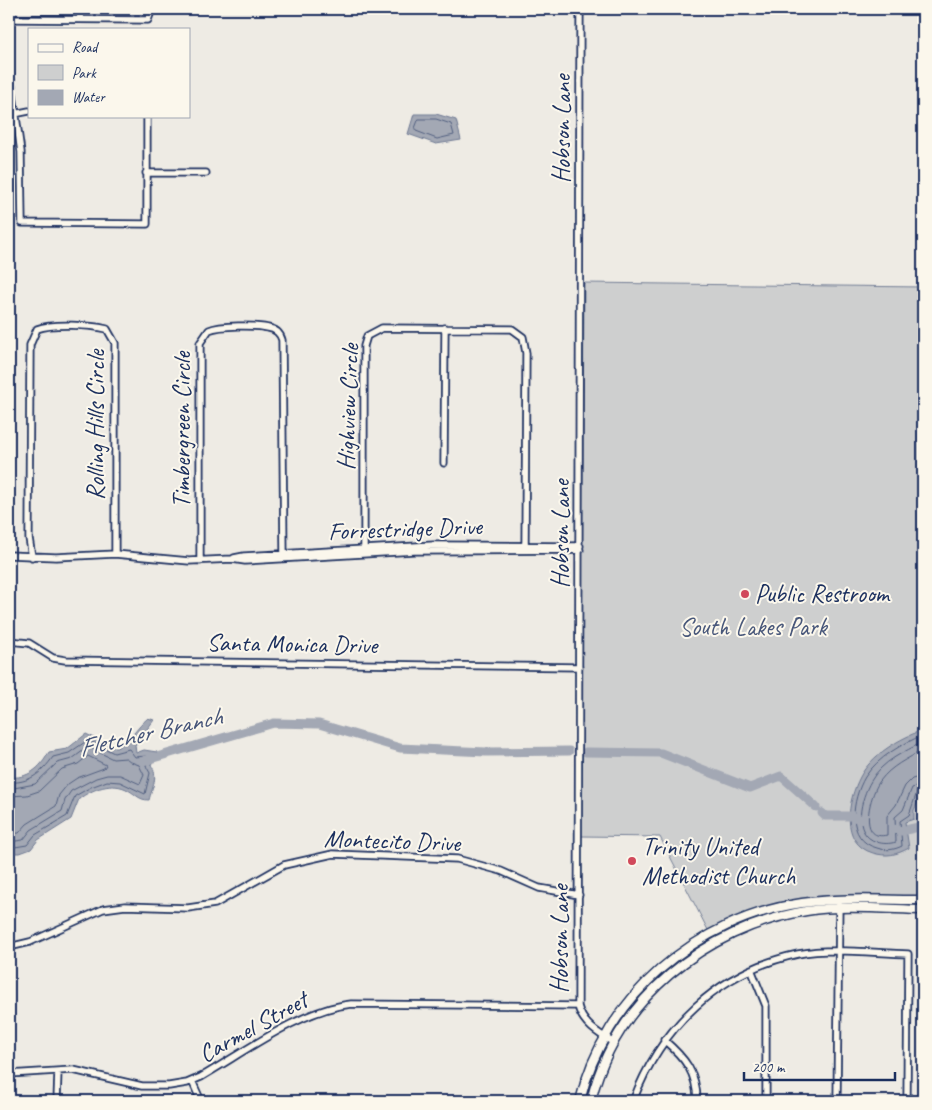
<svg xmlns="http://www.w3.org/2000/svg" width="932" height="1110" font-family="Caveat,sans-serif">
  <style>
    .green { fill: #cecfcf; stroke: #747f96 }
    .water { fill: #a3a8b4; stroke: #6d7892 }
    .lines { fill: none; stroke-linecap: round; stroke-linejoin: round }
    .shore { stroke: #515f80; stroke-width: 1 }
    .river { stroke: #a3a8b4; stroke-width: 9 }
    .minor-casing { stroke: #1b2f5e; stroke-width: 9 }
    .major-casing { stroke: #1b2f5e; stroke-width: 11 }
    .minor { stroke: #fbf7ec; stroke-width: 5.5 }
    .major { stroke: #fbf7ec; stroke-width: 8 }
    .poi-dot { fill: #d1495b; stroke: #fbf7ec; stroke-width: 2 }
    .labels { text-anchor: middle; dominant-baseline: central; stroke-width: 4; stroke-linejoin: round; paint-order: stroke }
    .street-label { font-size: 25px; fill: #1b2f5e; stroke: #fbf7ec }
    .poi-label { font-size: 25px; fill: #1b2f5e; stroke: #fbf7ec; text-anchor: start }
    .park-label { font-size: 25px; fill: #48577a; stroke: #fbf7ec }
    .water-label { font-size: 26px; font-style: italic; fill: #445378; stroke: #fbf7ec }
  </style>
  <rect width="100%" height="100%" fill="#eeebe4"/>
  <filter id="ink" filterUnits="userSpaceOnUse"><feTurbulence type="fractalNoise" baseFrequency=".02" numOctaves="2"/><feDisplacementMap in="SourceGraphic" scale="10" xChannelSelector="R" yChannelSelector="G"/><feConvolveMatrix kernelMatrix="1 2 1 2 8 2 1 2 1" color-interpolation-filters="sRGB"/></filter>
  <g filter="url(#ink)">
    <path class="green" d="M584,283L923,287V900L789,905L710,934L660,837L581,836Z"/>
    <path class="water" d="M414,114H436L456,120L461,140L436,144L408,134Z
      M148,718L154,720L135,745L136,753L144,750L157,752L151,765C159,776 152,788 149,800C139,800 137,795 128,790C113,781 92,789 79,799L71,819L38,840L31,849L20,853H9V777C27,779 40,769 49,752L67,749L86,734L116,748C129,743 137,727 148,718Z
      M923,730V792L914,810V819L905,822L909,848C896,855 887,857 873,853C839,843 848,800 860,777C871,755 900,738 923,730Z"/>
    <g class="lines">
      <path class="shore" d="M419,119H436L451,124L454,135L437,139L416,131L415,129Z
        M923,735C902,744 878,757 865,777C852,799 845,840 877,848C886,851 894,850 902,846L900,821L909,815L917,792L923,790
        M923,742C904,752 882,761 871,781C861,798 851,834 877,842C883,844 889,844 896,842L895,817L903,810L912,788L923,784
        M923,750C907,759 891,766 880,781C870,794 857,842 887,835V816L896,805L905,786L912,779L923,776
        M9,782C28,784 42,773 53,757L69,753L88,740L114,753L129,749L135,757L147,756L146,766L150,773L145,794L120,782L107,781L91,787L75,796L67,816L35,835L27,845L9,848
        M9,789L35,784L57,763L72,759L88,747L113,759L126,758L131,762L139,765L144,775L140,784L120,775H107L96,778L71,791L65,800L62,811L31,830L23,840L9,842
        M9,796L27,795L39,791L62,769L78,764L88,756L106,765L104,768L77,778L68,784L59,795L56,806L27,824L19,833L9,834"/>
      <path class="river" d="M586,752L661,753L750,788L781,776L816,807
        M143,761L274,723L319,724L400,748L486,752L569,751
        M822,813L825,816H851L860,819
        M894,829L901,831L923,826"/>
      <g class="minor-casing">
        <path id="minor" d="M80,9V19
          M580,9L578,1006C582,1024 599,1034 614,1043
          M9,19L148,20L152,9
          M9,45V67L21,152L22,223L147,224V116
          M9,115L29,111
          M146,173H206
          M444,463L445,328
          M364,553V346L367,336L382,328L512,329L523,337L526,353L525,550
          M9,555L56,557L115,554L189,561L232,559L245,561L414,551L580,550
          M32,557L29,538L30,345L37,329C52,323 91,325 107,329L115,343V554
          M234,558L244,556L434,545L580,546
          M200,561V343L209,330C220,325 256,325 268,328C275,329 280,333 282,340L284,558
          M9,641L29,643L53,658L65,660L579,667
          M9,947L30,942L103,909L125,906L188,908L215,904L284,865L333,854L457,859L501,871L539,888L579,895
          M751,969L766,1006V1101
          M664,1040C685,1058 697,1073 697,1101
          M9,1074L73,1070L142,1086H169L187,1083L201,1077C246,1051 300,1010 351,1004L578,1006
          M192,1081L201,1101
          M57,1101L58,1071
          M633,1101C661,1027 718,971 798,954C832,947 873,953 908,954L907,1101
          M837,1101L839,900"/>
      </g>
      <g class="major-casing">
        <path id="major" d="M580,1101C604,997 698,918 802,903C842,897 883,900 923,900
          M591,1101C615,1000 705,928 806,911C844,905 884,909 923,910"/>
      </g>
      <use href="#minor" class="minor"/>
      <use href="#major" class="major"/>
    </g>
  </g>
  <g class="poi-dot">
    <circle cx="745" cy="594" r="5"/>
    <circle cx="632" cy="861" r="5"/>
  </g>
  <g class="labels">
    <g class="street-label">
      <text transform="translate(562 129) rotate(-90)">Hobson Lane</text>
      <text transform="translate(348 407) rotate(-88)">Highview Circle</text>
      <text transform="translate(96 425) rotate(-90)">Rolling Hills Circle</text>
      <text transform="translate(182 430) rotate(-90)">Timbergreen Circle</text>
      <text transform="translate(405 529) rotate(-2)">Forrestridge Drive</text>
      <text transform="translate(561 534) rotate(-90)">Hobson Lane</text>
      <text transform="translate(292 644) rotate(1)">Santa Monica Drive</text>
      <text transform="translate(392 841) rotate(2)">Montecito Drive</text>
      <text transform="translate(560 939) rotate(-90)">Hobson Lane</text>
      <text transform="translate(253 1027) rotate(-29)">Carmel Street</text>
    </g>
    <g class="poi-label">
      <text x="755" y="594">Public Restroom</text>
      <text x="642" y="847">Trinity United<tspan x="642" dy="29">Methodist Church</tspan></text>
    </g>
    <g class="park-label">
      <text x="753" y="627">South Lakes Park</text>
    </g>
    <g class="water-label">
      <text transform="translate(150 732) rotate(-13)">Fletcher Branch</text>
    </g>
  </g>
  <rect width="932" height="1110" fill="none" stroke="#fbf7ec" stroke-width="30"/>
  <rect x="15" y="15" width="902" height="1080" fill="none" stroke="#1b2f5e" stroke-width="2" filter="url(#ink)"/>
  <rect x="28" y="28" width="162" height="90" fill="#fbf7ec" stroke="#a1a7b3"/>
  <rect x="38" y="44" width="25" height="8" fill="#fbf7ec" stroke="#a1a7b3"/>
  <text x="72" y="52" font-size="15" fill="#1b2f5e">Road</text>
  <rect x="38" y="65" width="25" height="15" fill="#cecfcf" stroke="#a1a7b3"/>
  <text x="72" y="78" font-size="15" fill="#1b2f5e">Park</text>
  <rect x="38" y="90" width="25" height="15" fill="#a3a8b4" stroke="#a1a7b3"/>
  <text x="72" y="102" font-size="15" fill="#1b2f5e">Water</text>
  <path d="M744 1072v8h151v-8" fill="none" stroke="#1b2f5e" stroke-width="2.5"/>
  <text x="752" y="1072" font-size="15" fill="#1b2f5e" stroke="#fbf7ec" stroke-width="4" paint-order="stroke">200 m</text>
</svg>
